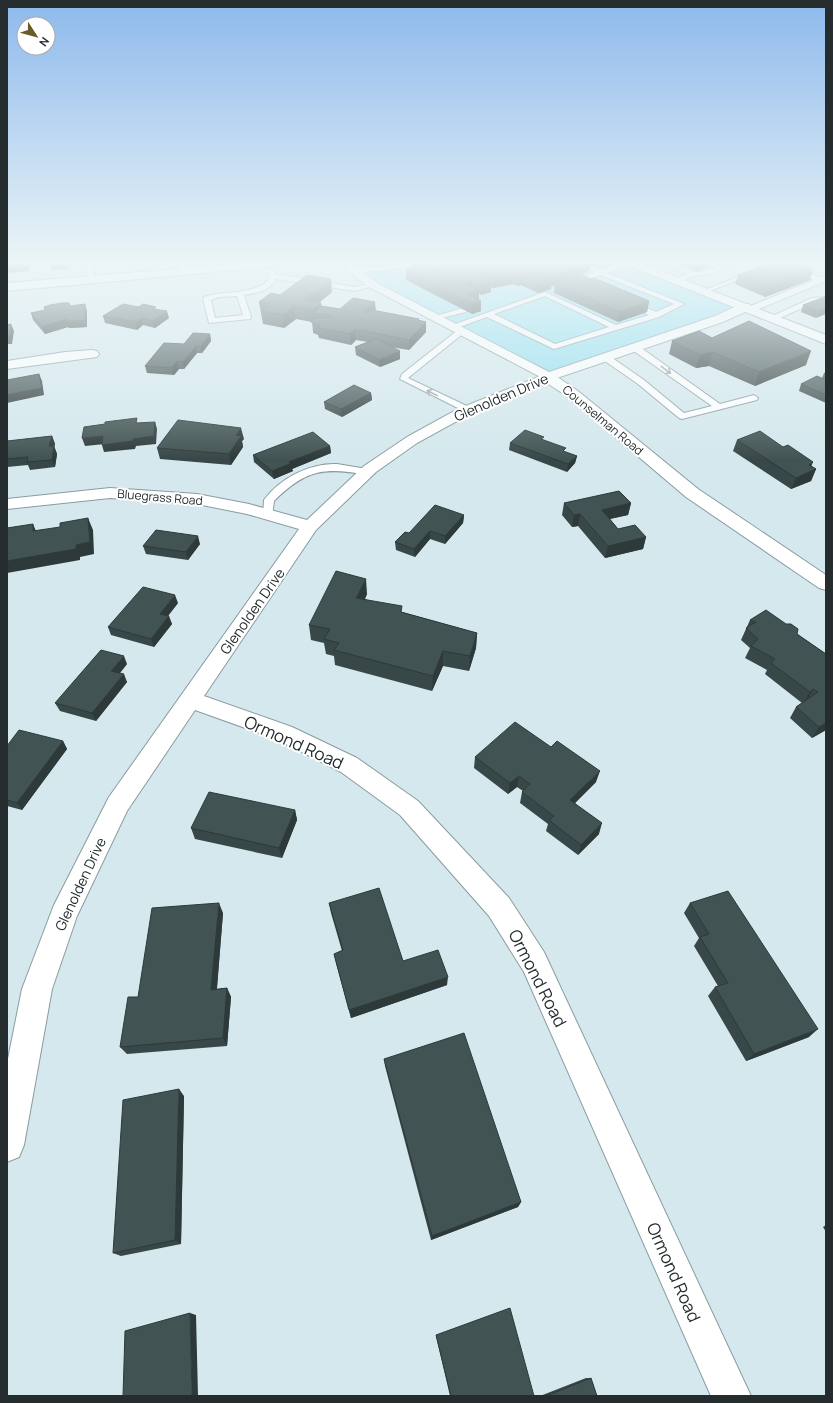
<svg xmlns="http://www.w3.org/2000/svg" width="833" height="1403" font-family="Manrope,sans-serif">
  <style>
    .green { fill: #8edef0 }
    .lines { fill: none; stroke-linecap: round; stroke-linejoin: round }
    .lane-casing { stroke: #899ca1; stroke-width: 2 }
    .street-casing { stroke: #899ca1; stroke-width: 2 }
    .secondary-casing { stroke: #899ca1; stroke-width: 2 }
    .primary-casing { stroke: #899ca1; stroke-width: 2 }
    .lane { fill: #fff; fill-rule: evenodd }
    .street { fill: #fff; fill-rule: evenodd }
    .secondary { fill: #fff; fill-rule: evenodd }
    .primary { fill: #fff; fill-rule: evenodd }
    .wall { fill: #384747 }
    .shaded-wall { fill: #2e3a39 }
    .building { fill: #415352; stroke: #2e3a39 }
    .oneway { stroke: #9ca0a1 }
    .labels { text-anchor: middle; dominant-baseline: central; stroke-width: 4; stroke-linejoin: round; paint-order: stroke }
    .far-street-label { font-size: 12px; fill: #242c2e; stroke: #fff }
    .street-label { font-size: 14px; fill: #242c2e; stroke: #fff }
    .near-street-label { font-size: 17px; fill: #242c2e; stroke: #fff }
  </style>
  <rect width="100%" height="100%" fill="#d4e8ed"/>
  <path class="green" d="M348,264H634L745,307L548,377L416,309L351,268Z"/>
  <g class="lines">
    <g class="lane-casing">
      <path id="lane" d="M85,264H91L95,279L94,280L89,279Z
        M178,264H184L185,272H181Z
        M408,264H429L426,266L354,273L351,271L354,269Z
        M577,264H585L601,270L619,264H628L607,273L684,304L659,317L554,349L487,317L454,329H451L447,327L545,292L616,325L649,315L627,306V302H633L656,312L674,304L601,275L584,281L588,284L585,286L576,282V280L595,272ZM545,296L609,327L555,344L494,314Z
        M665,264C676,264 685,271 695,272C709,273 721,263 735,264L709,274L694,276L678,282L675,280L676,279L687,274Z
        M792,264H818L815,266L789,268L786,266Z
        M269,268L271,269L275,274L355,287L373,283L376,285L355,291L275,279C273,290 254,294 244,295L251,317L250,319L209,323L203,299L204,297C226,290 251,296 269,280V276L266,270ZM237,296L243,315L215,318L211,300L219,297Z
        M794,269C805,267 815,278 826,277V281L754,311H748V307L814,280L794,271Z
        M750,272L755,273L707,292L702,291Z
        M826,297V301L816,302L775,320H772L768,318L812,298Z
        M463,308L467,310L466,312L433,320L429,318Z
        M458,330H461L465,332L408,378L471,408L472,410L471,412L468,413L400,379L402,374Z
        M631,345H637L720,404L754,395L758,398L757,400L682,419L679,418L638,384L602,359V355H608L644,380L684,413L712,406L631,349Z
        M337,464L367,469L372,472L367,475C325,467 306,469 274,501L272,517H264L263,515L264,500C280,478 310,463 337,464Z"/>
    </g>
    <g class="street-casing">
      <path id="street" d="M92,350L97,351L99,354L97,357L7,369V361L65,352Z
        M548,373L553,374L578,391L698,489L826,575V590L819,588L686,497L568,397L547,383L468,415L417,443L376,472L316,530L204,696L292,727L357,758L418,801L509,898L544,952L751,1396H711L524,972L489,916L400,815L341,772L276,739L195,710L127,811L77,916L52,989L24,1145L19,1157L7,1162V1064L22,989L54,905L109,797L299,529L247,514L197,504L110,498L7,509V499L110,488L197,494L249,504L307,520L364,466L407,437L458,409Z"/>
    </g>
    <g class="secondary-casing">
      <path id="secondary" d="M343,264H354L377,283L549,372L715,316L741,304H749L751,307L749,310L723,322L548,381L369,287L347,270Z"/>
    </g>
    <g class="primary-casing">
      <path id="primary" d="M235,264H277L271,267L7,291V283Z
        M628,264H643L826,335V344L630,266Z"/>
    </g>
    <use href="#lane" class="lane"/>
    <use href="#street" class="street"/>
    <use href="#secondary" class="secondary"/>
    <use href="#primary" class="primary"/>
  </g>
  <path class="wall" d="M500,264H591L590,270L583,273L582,275L649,301L647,312L618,322L554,293L555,285L551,287V289L538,293L521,285L518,286L513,284L493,288L491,287V292L481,295L479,293V300L481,311L472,314L406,280V271L433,267L495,265Z
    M678,264H710L709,267L697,271Z
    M813,270L810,280L765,297L735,284L738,275Z
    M332,292L319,303H321V306L340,309L375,302V311L419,319V321L426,332L409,350L390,347L400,359L380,367L356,355L355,347L368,342L356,340L351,345L319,338L318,335L313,333V331L312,322L296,319L284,328L263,324L259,302L280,295Z
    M825,297L816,318L801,312L803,305Z
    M70,306L87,311V327L69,328L68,327L45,334L33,320L31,313L45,310L44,307Z
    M139,307L157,309L169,318L155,328L143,325L137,330L105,323L103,316Z
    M210,334L211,341L202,353H197L184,369H179L174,375L147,373L145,366L184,344Z
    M712,338L806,365L755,386L709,366L696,368L669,354L672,341Z
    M826,372V403L799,391L801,384L822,378L824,373Z
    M371,393L372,400L342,417L325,409L324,402Z
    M52,436L55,444L54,446L57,454L55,467L30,470L28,465L7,467V441Z
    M244,439L242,441L243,447L231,465L160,459L157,448Z
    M543,440L566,452L577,456L575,463L567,472L509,450L510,443Z
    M737,440L783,447L816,469L811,481L791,489L733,451Z
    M330,446L331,453L292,469L293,471L274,479L254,462L253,455Z
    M564,503H631L628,515L610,519L618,529L646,537L643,549L605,558L578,526L572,527L562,515Z
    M464,515L463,523L445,544L430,539L415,557L396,550L395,542L409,533Z
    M200,544L188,560L146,554L143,546Z
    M367,594L365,599L402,612L477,633L476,648L469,671L443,666L432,691L335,665L334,656L326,654L324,643L311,640L309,625Z
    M178,603L168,616L172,624L154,647L111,635L108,627Z
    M750,620L797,634L826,654V730L812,738L790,718L796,707L802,703L765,674L767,670L745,658L750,648L741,640Z
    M127,664L120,673L127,682L96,721L60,711L55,703Z
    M63,741L67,749L22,810L7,806V746Z
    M475,757L596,782L575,803L599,834L578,855L546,831L548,824L520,803L522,792L523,791L517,787L508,794L474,768Z
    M295,810L297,820L282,858L195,839L191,828Z
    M329,903L403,961L447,985L351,1018L336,963L334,954L342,951L331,913Z
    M690,903L809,1037L746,1061L708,996L715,987L718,986L694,946L699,938L684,913Z
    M223,913L217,989L227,988L231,997L227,1046L127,1054L120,1047L138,997Z
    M384,1059L521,1202L518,1207L431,1240L385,1066Z
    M184,1096L181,1244L121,1256L113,1253Z
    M826,1225V1232L823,1227Z
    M436,1335L534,1396H450L436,1336Z
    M586,1378H591L597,1396H540Z"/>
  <path class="shaded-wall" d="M26,264H30L28,271L7,273V266Z
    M50,264H69V269L52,270Z
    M126,264H142L126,265Z
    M582,264H591L590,270L583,273L582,276L555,283V285L551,287V289L538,293L539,283L551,279V277Z
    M701,264H710L709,267L697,271L699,265Z
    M813,270L810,280L765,297L768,287Z
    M514,274L513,284L493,288L494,278Z
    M522,275L521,285L518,286L519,276Z
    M491,277V292L481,295L482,285L485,279Z
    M331,279L332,292L310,309L304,300Z
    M472,280V290L463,283Z
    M479,290V300L468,294Z
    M481,301V311L472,314V304Z
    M649,301L647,312L618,322L620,312Z
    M375,302L376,312L364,322V312Z
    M321,303L322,314L313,313V310Z
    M85,304L87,311V327L69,328L68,327L45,334L42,327Z
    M294,306L296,319L284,328L283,315Z
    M826,308V314L816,318L819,311Z
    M167,311L169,318L155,328L153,321Z
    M142,318L143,325L137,330L136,322Z
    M419,319V329L426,322V332L409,350V340L418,320Z
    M11,324L14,331L12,344H7V337Z
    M355,329L356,340L351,345L350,334Z
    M210,334L211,341L202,353L201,346Z
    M196,346L197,353L184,369L183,362Z
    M400,351V359L380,367L379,360Z
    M811,351L806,365L755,386L759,372Z
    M713,352L709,366L696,368L700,355Z
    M177,361L179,369L174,375L172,368Z
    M39,374L42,381L44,395L7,403V395Z
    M371,393L372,400L342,417L341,409Z
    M155,422L157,429L156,444L136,446L135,449L104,452L102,445L133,439Z
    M241,428L244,439L242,441L243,447L231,465L229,454L236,435Z
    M52,436L55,444L53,454L49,446Z
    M103,436L105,444L85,446L82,438Z
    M54,446L57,454L55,467L52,460Z
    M330,446L331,453L292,469L293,471L274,479L272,471L289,462Z
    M577,456L575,463L567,472L568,464Z
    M813,462L809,472L816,469L811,481L791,489L796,478L809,465Z
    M631,503L628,515L600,521L602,510Z
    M580,514L578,526L572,527L574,515Z
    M464,515L463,523L445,544V536Z
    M88,518L93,530L94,554L80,557V560L7,573V561L76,545Z
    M33,524L38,536L33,531Z
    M430,531V539L415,557L414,549Z
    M198,536L200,544L188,560L186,552Z
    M646,537L643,549L605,558L608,546Z
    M366,579L367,594L358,613L356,598Z
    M175,595L178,603L163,622L160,614Z
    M169,616L172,624L154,647L151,639Z
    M477,633L476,648L469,671L470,656Z
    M443,651V666L432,691L433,676Z
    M124,656L127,664L115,679L111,671Z
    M124,674L127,682L96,721L92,713Z
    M813,689L807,701L803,704L810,692Z
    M826,723V730L812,738L819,727Z
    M63,741L67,749L22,810L17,803Z
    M600,771L596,782L567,811L570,800Z
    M519,776L517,787L508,794L510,783Z
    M295,810L297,820L282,858L279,848Z
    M602,823L599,834L578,855L581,845Z
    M219,903L223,913L216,998L211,990Z
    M448,977L447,985L351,1018L349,1010Z
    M227,988L231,997L227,1046L223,1038Z
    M818,1029L809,1037L746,1061L754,1054Z
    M179,1089L184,1096L181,1244L175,1240Z
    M521,1202L518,1207L431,1240L432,1236Z
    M190,1313L196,1315L198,1396H192Z"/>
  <path class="building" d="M7,264H26V265L7,266Z
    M422,264H426L433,267L445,264H491L495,265L500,264H513L534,273L537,272L552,279L539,283L522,275L519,276L514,274L494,278L491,277L485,279L491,282L482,285L472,280L463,283L479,290L468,294L481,301L472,304L406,271L413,265Z
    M520,264H582L579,265L583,266L551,277Z
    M769,264H796L813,270L768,287L738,275Z
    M580,274L590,279L594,278L649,301L620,312L555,283Z
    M307,275L331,279L304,300L321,303L313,310L294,306L283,315L261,311L270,304L259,302L271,293L280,295Z
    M825,297H826V308L819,311L803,305Z
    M353,298L375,302L364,312L369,313L372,310L419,319L418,320L426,322L409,340L355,329L350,334L318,328L321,325L312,323L311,321L317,317L330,318L333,316L313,313L321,306L340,309Z
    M62,303H69L70,306L85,304V320L66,321V319L42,327L31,313L45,310L44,307L50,305Z
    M123,304L139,307L143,304L156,307L153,309L167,311L153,321L142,318L136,322L103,316Z
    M749,321L811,351L759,372L713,352L700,355L672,341L699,331L712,338Z
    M11,324L9,337H7V325Z
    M193,333L210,334L201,346H196L183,362L177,361L172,368L145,366L164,343L184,344Z
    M376,339L400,351L379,360L355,347Z
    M39,374L42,388L7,395V380Z
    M817,376L826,380V395L801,384Z
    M354,385L371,393L341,409L324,402Z
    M137,418L136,423L155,422L154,436L133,439V441L102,445L103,436L82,438L84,427L105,424V422Z
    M178,420L241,428L236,435L241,436L229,454L157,448Z
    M525,430L544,437L541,439L566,448L563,451L577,456L568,464L510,443Z
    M760,431L783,447L788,445L813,462L809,465L816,469L796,478L737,440Z
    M313,432L330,446L289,462L292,463L272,471L253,455Z
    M52,436L49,446H54L52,460L27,462L28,457L7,459V441Z
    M619,491L631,503L602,510L618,529L635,525L646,537L608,546L580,514L574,515L564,503Z
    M435,505L464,515L445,536L430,531L414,549L395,542L405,532L409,533Z
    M88,518L90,542L76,545V549L7,561V528L33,524V531L60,527V523Z
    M156,530L198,536L186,552L143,546Z
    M336,571L366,579L356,598L402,606L401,612L477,633L470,656L443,651L433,676L334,650L339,643L324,639L330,629L309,625Z
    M143,587L175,595L160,614L169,616L151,639L108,627Z
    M766,610L786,624H791L798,629L797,634L826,654V723L819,727L796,707L818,692L813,689L810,692L771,663L775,659L751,646L758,639L746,628L756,622L750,620Z
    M101,650L124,656L111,671L124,674L92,713L55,703Z
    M515,722L551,747L557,741L600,771L570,800L602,823L581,845L549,820L554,816L522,792L530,784L519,776L510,783L475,757Z
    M19,730L63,741L17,803L7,800V746Z
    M209,792L295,810L279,848L191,828Z
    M379,888L403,961L438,950L448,977L349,1010L334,954L343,950L329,903Z
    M728,891L818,1029L754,1054L715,987L728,983L700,937L709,934L690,903Z
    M219,903L211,990L227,988L223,1038L120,1047L128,997H138L152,908Z
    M464,1033L521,1202L432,1236L384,1059Z
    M179,1089L175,1240L113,1253L123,1100Z
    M510,1308L534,1396H451L436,1335Z
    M190,1313L192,1396H123L125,1331Z
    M591,1378L597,1396H546Z"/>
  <defs><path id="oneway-shaft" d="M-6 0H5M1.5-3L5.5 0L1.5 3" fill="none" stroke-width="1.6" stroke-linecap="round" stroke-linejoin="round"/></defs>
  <g class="oneway">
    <use href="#oneway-shaft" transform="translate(666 370) rotate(37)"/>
    <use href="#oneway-shaft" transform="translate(432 393) rotate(-154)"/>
  </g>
  <linearGradient id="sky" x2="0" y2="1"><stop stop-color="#8db9ec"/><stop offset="0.57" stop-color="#ecf5f7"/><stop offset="1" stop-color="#ecf5f7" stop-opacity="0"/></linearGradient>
  <rect width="833" height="460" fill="url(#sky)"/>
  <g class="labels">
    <g class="far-street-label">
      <text transform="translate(603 420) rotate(40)">Counselman Road</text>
      <text transform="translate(160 497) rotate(5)">Bluegrass Road</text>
    </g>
    <g class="street-label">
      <text transform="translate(501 397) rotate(-23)">Glenolden Drive</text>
      <text transform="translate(252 611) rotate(-55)">Glenolden Drive</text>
      <text transform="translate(80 884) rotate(-65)">Glenolden Drive</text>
    </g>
    <g class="near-street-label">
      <text transform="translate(294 742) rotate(24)">Ormond Road</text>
      <text transform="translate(538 978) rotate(63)">Ormond Road</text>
      <text transform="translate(674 1272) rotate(66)">Ormond Road</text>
    </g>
  </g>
  <rect width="833" height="1403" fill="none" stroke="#242c2e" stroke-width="16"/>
  <g transform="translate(36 36) rotate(126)"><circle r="19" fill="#ffffff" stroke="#a7abab"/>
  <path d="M0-3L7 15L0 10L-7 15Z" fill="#6a5c29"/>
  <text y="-6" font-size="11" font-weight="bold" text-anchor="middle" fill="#242c2e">N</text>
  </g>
</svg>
